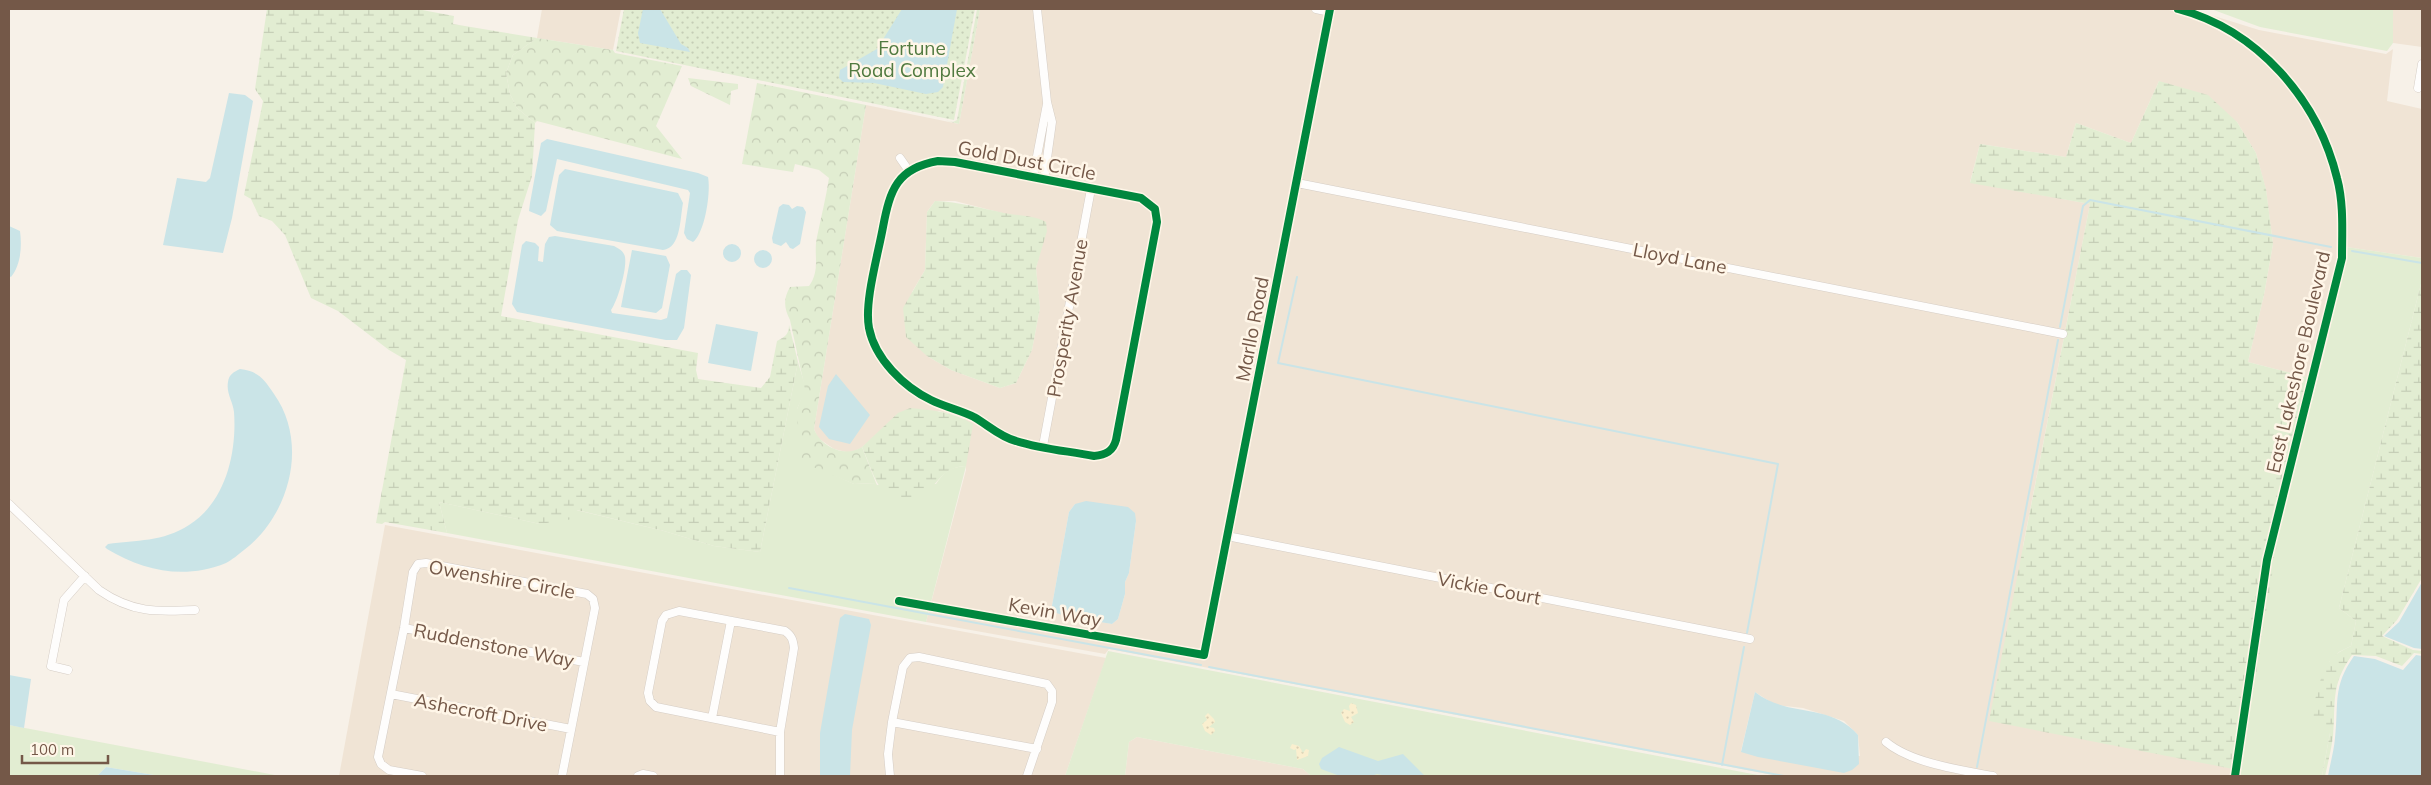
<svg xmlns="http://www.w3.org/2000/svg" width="2431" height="785" font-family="Mulish,sans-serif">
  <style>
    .residential { fill: #f0e4d5; fill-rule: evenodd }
    .grass { fill: #e2edd2 }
    .forest { fill: url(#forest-crowns) }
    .wetland { fill: url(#wetland-marsh) }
    .sand { fill: url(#sand-dots) }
    .park { fill: url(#park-dots) }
    .water { fill: #cae4e7 }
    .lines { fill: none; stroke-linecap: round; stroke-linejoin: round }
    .stream { stroke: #cae4e7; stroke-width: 2 }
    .minor-casing { stroke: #d5cdc5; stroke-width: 9 }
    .minor { stroke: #fefdfc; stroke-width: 8 }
    .cycleway-casing { stroke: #fff6e8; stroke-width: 11 }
    .cycleway { stroke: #00873e; stroke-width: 8 }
    .labels { text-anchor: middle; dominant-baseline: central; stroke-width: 5; stroke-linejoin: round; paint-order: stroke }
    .park-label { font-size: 19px; fill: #517a40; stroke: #fff6e8 }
    .street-label { font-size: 19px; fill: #745848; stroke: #fff6e8 }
  </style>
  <defs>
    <pattern id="forest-crowns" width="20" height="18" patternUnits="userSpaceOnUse" patternTransform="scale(1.25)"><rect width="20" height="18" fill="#e2edd2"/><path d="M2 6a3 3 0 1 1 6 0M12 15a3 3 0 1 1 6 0" fill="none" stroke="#c5cdb6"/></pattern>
    <pattern id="wetland-marsh" width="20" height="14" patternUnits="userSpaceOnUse" patternTransform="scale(1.25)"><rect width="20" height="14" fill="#e2edd2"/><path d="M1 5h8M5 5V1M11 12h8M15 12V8" fill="none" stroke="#c5cdb6"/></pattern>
    <pattern id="sand-dots" width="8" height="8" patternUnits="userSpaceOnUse" patternTransform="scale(1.25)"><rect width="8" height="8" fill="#faefcf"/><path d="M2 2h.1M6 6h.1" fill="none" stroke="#dacfb3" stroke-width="1.8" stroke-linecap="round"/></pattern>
    <pattern id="park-dots" width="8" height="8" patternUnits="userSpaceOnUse" patternTransform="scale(1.25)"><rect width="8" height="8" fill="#e2edd2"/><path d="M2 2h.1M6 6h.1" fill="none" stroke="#c5cdb6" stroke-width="1.8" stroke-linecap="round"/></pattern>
  </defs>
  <rect width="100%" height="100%" fill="#f7f1e8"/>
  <path class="residential" d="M542,9H621L613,50L537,38Z
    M980,9H2165L2193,16L2249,48L2281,76L2307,112L2325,148L2335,180L2340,213L2339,257L2310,378L2248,362L2264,295L2273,244L2266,190L2256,153L2237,122L2159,81L2131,143L2076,123L2066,157L1980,144L1970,182L2090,204L2023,546L2233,769L2232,776H1778L1109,649L1105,654L926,622L966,470L964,418L939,411L880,432L861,448L850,453L834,449L818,438L814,429L866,105L959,124ZM935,201H955L1006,214L1040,252L1036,268L1040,308L1032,350L1016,383L1000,388L951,370L927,356L912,292L925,270L927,212ZM1075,504L1136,521L1129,573L1125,582V594L1118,619L1112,624L1051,611L1069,512ZM1755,692L1775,705L1803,708L1844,721L1858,735L1860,756L1741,751Z
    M2393,9H2422V47L2393,43Z
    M2198,11L2259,30L2386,54L2393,49L2387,101L2422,109V258L2346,247L2345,259L2328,339L2317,380L2345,258L2346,212L2341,178L2330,145L2312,108L2285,71L2252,42Z
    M385,525L1106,658L1065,776H339Z
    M1137,737L1303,769L1311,776H1125L1129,742Z"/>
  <path class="grass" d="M2211,9H2393V43L2387,51L2260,27Z
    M2346,247L2422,258V280L2339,608L2356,621L2351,646L2339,652L2329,662L2330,733L2322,776H2238L2277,535L2328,339Z
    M798,362L806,389L797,409L821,469L854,484L876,483L877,485L936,484C945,471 951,467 966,466L926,622L447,533L439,502L540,524L576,510L664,531L714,546L760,552Z
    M1108,651L1763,776H1311L1303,769L1137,737L1129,742L1125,776H1065Z
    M9,725L280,776H160L106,767L97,776H9Z"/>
  <path class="forest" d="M537,38L613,50L615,53L682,66L656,126L682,159L537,121L535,123L517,108L510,94L506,73L513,55Z
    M688,78L738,84V89L731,91L730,105L691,86Z
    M757,83L866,105L814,429C821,447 845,458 862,447L876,483L854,484L806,464L799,457L797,409L805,389L790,320C784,308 783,299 790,287L809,286C821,269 813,255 817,237C821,217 826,198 829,178L819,170L795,164L793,172L742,164Z"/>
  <path class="wetland" d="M267,9H417L454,16L453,24L537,38L513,55L506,73L510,94L517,108L535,123L532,176L518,220L501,316L698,353L696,370L698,379L761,388L770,377L777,341C785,337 789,334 789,325L798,362L760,552L714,546L664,531L577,510L573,519L540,524L439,502L447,533L385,522L382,524L376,523L406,360L389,350L338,311L311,298L285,235L272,221L259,216L251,199L244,195L263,101L255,89Z
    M2159,81L2208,95L2237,122L2256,153L2266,189L2273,244L2264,295L2248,362L2310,378L2264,559L2233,769L1989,721L2090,204L1970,183L1980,144L2066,157L2076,123L2131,143Z
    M935,201C959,202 981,208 1004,213C1019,216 1033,215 1046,222L1047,231L1036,268L1040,308L1032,350L1016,383L1000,388L951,370L927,356L906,337L903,308L925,270L927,212Z
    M2422,280V578L2397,620L2382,636L2413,650L2422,651V654L2414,653L2402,666L2376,656L2352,655C2330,686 2336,703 2333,737C2331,750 2328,763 2325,776H2322L2330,733L2313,723C2313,703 2318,680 2329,662C2334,654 2343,650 2351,646L2356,621L2339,608Z
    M910,408C932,410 954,412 973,424L966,466C943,467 939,482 923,497C875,501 879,485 862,447L898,413Z
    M2282,513L2242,762L2239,767L2270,560Z"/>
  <path class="sand" d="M1351,703L1356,705L1358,713L1351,717L1354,722L1350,725L1345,722L1341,713L1344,709L1350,711L1349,706Z
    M1208,713L1214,719L1215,722L1209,727L1214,728L1215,731L1211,735L1205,731L1202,724L1207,720L1205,716Z
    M1292,744L1299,746L1303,753L1306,749L1309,750L1308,756L1297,760L1296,749L1294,750L1290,748Z"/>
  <path class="park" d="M624,9H975L954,120L616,51Z
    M977,9H980L959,124L944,120L953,122L957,120Z"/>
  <path class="water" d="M643,9H660L681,44L688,48L690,52L640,43L638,33Z
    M902,9H957L943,87L938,92L926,94L874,83L843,82L839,78L840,70L877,49Z
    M229,93L245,95L253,101L232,218L223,253L163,245L177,178L206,182L210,178Z
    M547,139L698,173L708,177C711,192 705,233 693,242L687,239L684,233L690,193L688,190L557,159L546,211L541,216L529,211L530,203L541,143Z
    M565,169L678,193L683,203C680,218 681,248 663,250L557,231L550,225L559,175Z
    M783,204L789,205L792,209L797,206L803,207L806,212L800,244L793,249L790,248L786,242L781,246L773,243L772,238L779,207Z
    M9,226L20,231C22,246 21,265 11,277L9,276Z
    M555,236L614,246C619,249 624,251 625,257C627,269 618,300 611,310L612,313L661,320L667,318L676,274L681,270H687L691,275L684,328L677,340H666L517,312L512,304L522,245L526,241L535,243L539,247L538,261L543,262L545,244L549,237Z
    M723 253a9 9 0 1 1 18 0a9 9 0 1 1-18 0Z
    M754 259a9 9 0 1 1 18 0a9 9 0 1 1-18 0Z
    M632,250L666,256L670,265L662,308L656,313L621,307Z
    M716,324L758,332L751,371L708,363Z
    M240,369C258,371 264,379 274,394C309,443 290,515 244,550C239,554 232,560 226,563C184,580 144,571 107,549L105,547L108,544C136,540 163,542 189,525C226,502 237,452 234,412C233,402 226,393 228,382C229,374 234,372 240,369Z
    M836,374L870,415L850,444L829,439L819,427L828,386Z
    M1086,501L1128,507L1135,513L1136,521L1129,573L1125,582V594L1118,619L1112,624L1065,616L1051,611L1069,512L1075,504Z
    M2422,582V649L2414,648L2384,636L2399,622Z
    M845,614L869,619L871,625L852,730L850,776H820V733L840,618Z
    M2416,655L2422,656V776H2328C2330,764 2334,751 2335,738C2339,704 2332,687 2354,656L2375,659L2403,670Z
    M9,675L31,679L24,728L9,725Z
    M1755,692C1787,718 1830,702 1858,735L1859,764L1852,770L1844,773L1758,757L1741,752Z
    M1339,747L1378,761L1403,754L1425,776H1387L1377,774L1371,776H1340L1321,769L1319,764L1322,758Z
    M106,767L160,776H97Z"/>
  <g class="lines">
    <path class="stream" d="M2352,251L2422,263
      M1297,277L1278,363L1778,464L1747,633
      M2060,327L2083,206L2090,200L2331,247
      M789,588L1201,665
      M1209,667L1784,776
      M1722,765L1744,647
      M1977,767L2058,340"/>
    <g class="minor-casing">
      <path id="minor" d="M1037,9L1047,102L1052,122L1044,180
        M1316,9L1330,12
        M2178,9C2258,30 2318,100 2337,178C2344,204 2342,231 2342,258L2267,560L2235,776
        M2418,88L2422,64
        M900,158L909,171
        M938,161L955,162L1141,198L1155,209L1157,222L1116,440C1113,451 1106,455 1094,456C1068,451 1041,449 1016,441C1000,437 988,425 974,417C960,410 945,407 931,400C904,387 875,359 869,328C864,302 878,255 883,227C890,190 897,168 938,161Z
        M1033,177L1047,104
        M1297,183L2063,334
        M1043,446L1091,189
        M9,504L99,590C132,613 157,612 195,610
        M1227,536L1750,639
        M899,601L1204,655L1330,9
        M404,628L584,662
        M68,670L51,666L64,600L85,576
        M391,694L571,729
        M712,718L731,621
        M892,722L1037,749
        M780,732L656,707L650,701L648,693L662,621L666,615L679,611L785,631C792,636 793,640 794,648L780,732V776
        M1886,742C1911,763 1960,770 1993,776
        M422,776L389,770L381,764L378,757L404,628L413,572L418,564L426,563L587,594L593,599L595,608L562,776
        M638,776L643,774L653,776
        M890,776L888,754L892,722L903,667L910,658L919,657L1047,684L1052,691V702L1027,776"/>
    </g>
    <use href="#minor" class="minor"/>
    <g class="cycleway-casing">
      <path id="cycleway" d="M2178,9C2258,30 2318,100 2337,178C2344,204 2342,231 2342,258L2267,560L2235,776
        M938,161L955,162L1141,198L1155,209L1157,222L1116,440C1113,451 1106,455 1094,456C1068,451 1041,449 1016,441C1000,437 988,425 974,417C960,410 945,407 931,400C904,387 875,359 869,328C864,302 878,255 883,227C890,190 897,168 938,161Z
        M899,601L1204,655L1330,9"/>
    </g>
    <use href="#cycleway" class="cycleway"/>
  </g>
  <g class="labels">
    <g class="park-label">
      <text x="912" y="48">Fortune<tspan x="912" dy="22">Road Complex</tspan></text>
    </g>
    <g class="street-label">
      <text transform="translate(1027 160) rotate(11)">Gold Dust Circle</text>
      <text transform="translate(1680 258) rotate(11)">Lloyd Lane</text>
      <text transform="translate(1067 318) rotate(-80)">Prosperity Avenue</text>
      <text transform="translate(1252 329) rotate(-79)">Marllo Road</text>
      <text transform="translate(2298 362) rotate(-77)">East Lakeshore Boulevard</text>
      <text transform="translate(502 579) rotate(10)">Owenshire Circle</text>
      <text transform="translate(1489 588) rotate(11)">Vickie Court</text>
      <text transform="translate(1055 612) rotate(10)">Kevin Way</text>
      <text transform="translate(494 645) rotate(11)">Ruddenstone Way</text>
      <text transform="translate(481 712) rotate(11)">Ashecroft Drive</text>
    </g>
  </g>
  <rect width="2431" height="785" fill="none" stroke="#745848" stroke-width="20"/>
  <path d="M22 755v8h86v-8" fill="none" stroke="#745848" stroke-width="2.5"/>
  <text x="30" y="755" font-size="15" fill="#745848" stroke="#fff6e8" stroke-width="4" paint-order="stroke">100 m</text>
</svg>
